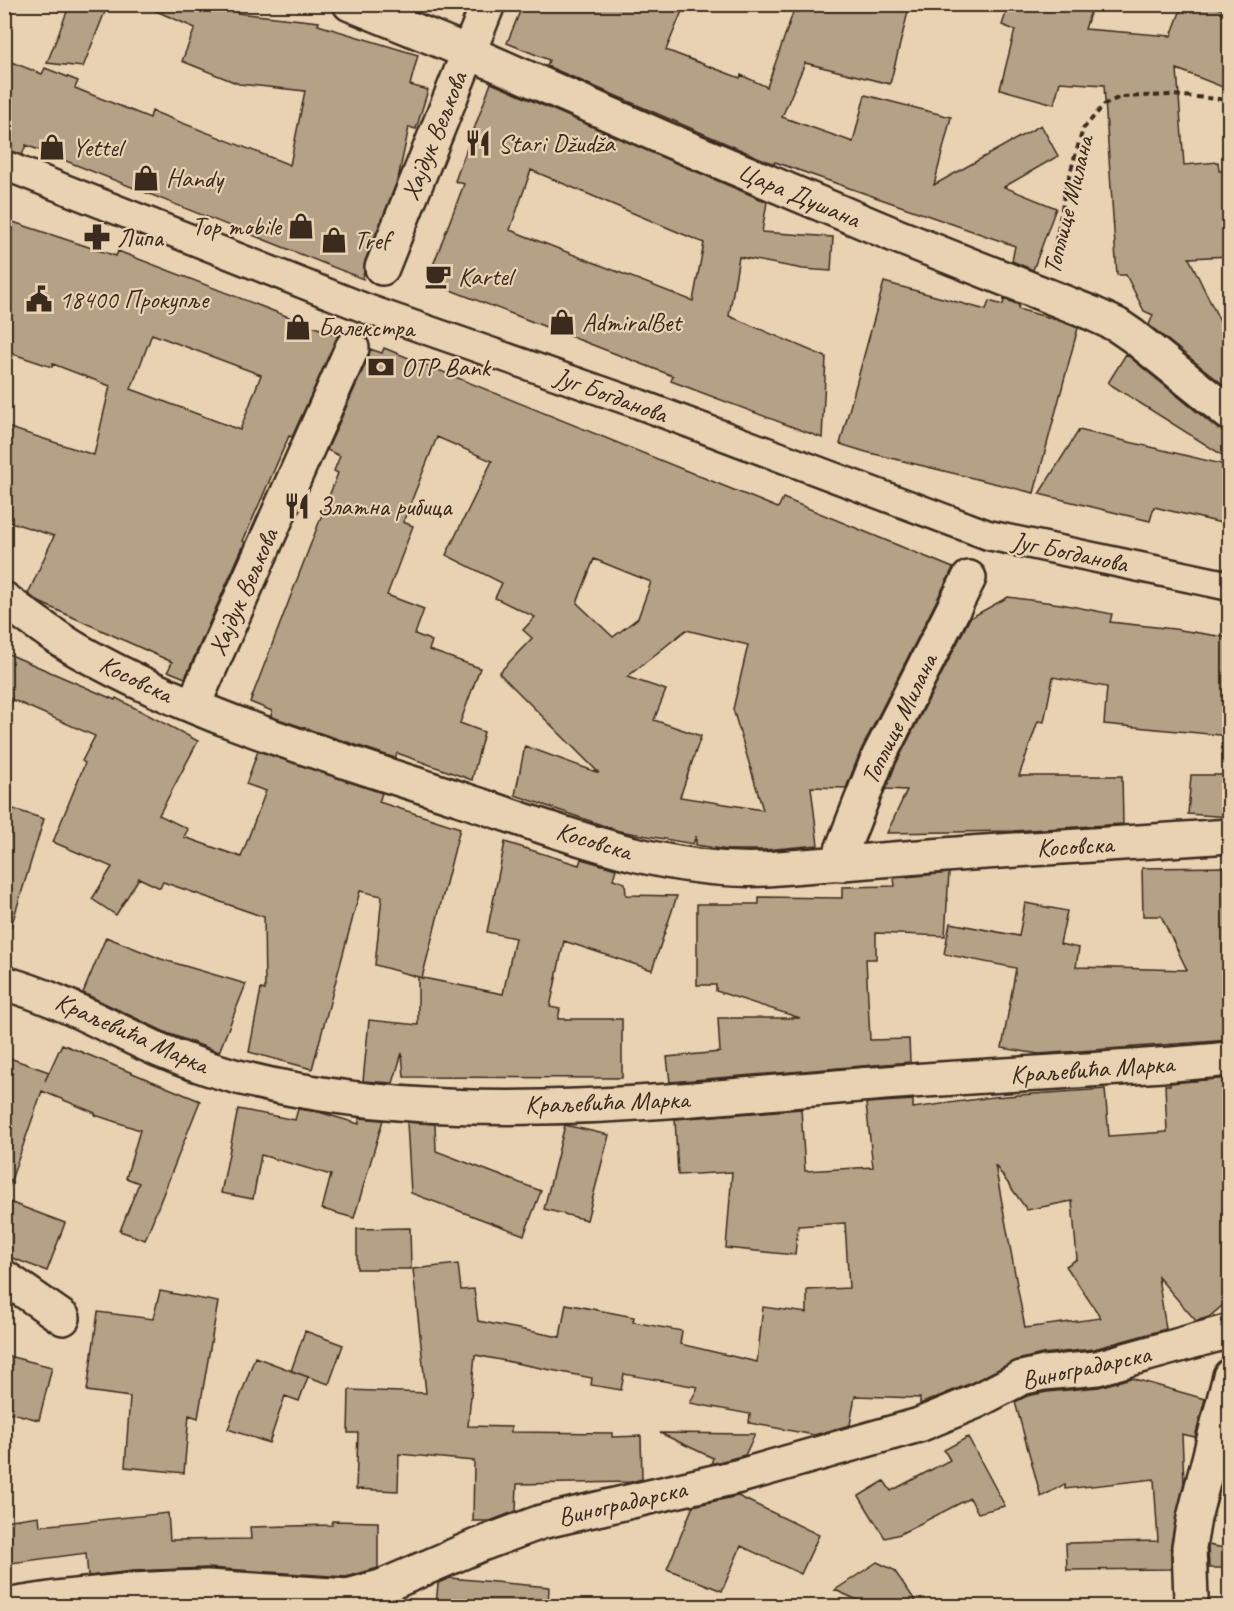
<svg xmlns="http://www.w3.org/2000/svg" width="1234" height="1611" font-family="Caveat,sans-serif">
  <style>
    .building { fill: #b5a186; stroke: #3b2a1e; stroke-width: 1.5; fill-rule: evenodd }
    .lines { fill: none; stroke-linecap: round; stroke-linejoin: round }
    .pedestrian-casing { stroke: #3b2a1e; stroke-width: 33 }
    .minor-casing { stroke: #3b2a1e; stroke-width: 38 }
    .path { stroke: #3b2a1e; stroke-width: 4; stroke-dasharray: 6 4.5; stroke-linecap: butt }
    .pedestrian { stroke: #e9d2b2; stroke-width: 28 }
    .minor { stroke: #e9d2b2; stroke-width: 33 }
    .labels { text-anchor: middle; dominant-baseline: central; stroke-width: 4.5; stroke-linejoin: round; paint-order: stroke }
    .street-label { font-size: 26px; fill: #3b2a1e; stroke: #e9d2b2 }
    .poi-label { font-size: 26px; fill: #3b2a1e; stroke: #e9d2b2; text-anchor: start }
  </style>
  <rect width="100%" height="100%" fill="#e9d2b2"/>
  <filter id="ink" filterUnits="userSpaceOnUse"><feTurbulence type="fractalNoise" baseFrequency=".0167" numOctaves="2"/><feDisplacementMap in="SourceGraphic" scale="12" xChannelSelector="R" yChannelSelector="G"/><feConvolveMatrix kernelMatrix="1 2 1 2 8 2 1 2 1" color-interpolation-filters="sRGB"/></filter>
  <g filter="url(#ink)">
    <path class="building" d="M70,4H108L83,67L47,63Z
      M140,4H240L237,13L319,22L318,25L418,55L410,85L428,90L416,129L409,127L398,179L365,261L363,279L26,145L22,155L4,149V59L42,74L45,68L78,81L75,88L150,118L152,111L290,165L305,91L239,84L182,61L195,28Z
      M523,4H685L666,50L740,78L741,75L767,87L796,4H910L890,84L805,63L782,117L853,142L865,95L951,117L934,185L1041,125L1058,156L1004,187L1056,208L1033,270L1012,261L1015,246L775,162L774,164L547,66L549,60L507,43Z
      M1009,4H1093L1085,29L1171,36L1183,4H1208L1230,13V90L1177,69L1184,165L1218,162L1219,171L1230,170V256L1189,258L1230,342V390L1149,325L1153,315L1144,311L1126,275H1117L1104,85L1060,82L1054,104L1000,89L1015,30L1002,25Z
      M491,83L767,202L762,232L833,237L831,271L803,269L739,257L729,316L826,357L822,438L671,381L673,376L427,281L464,184L455,181ZM531,170L704,243L693,301L510,230Z
      M10,221L116,256L118,251L338,336L292,437L289,436L243,541L245,542L185,678L168,671L172,662L39,602L28,594L54,536L4,520V426L94,455L110,386L53,364L52,367L4,351V237ZM152,334L261,375L240,430L131,389Z
      M884,282L986,310L989,301L1003,305L1004,299L1019,305L1018,309L1057,320L1078,328L1034,493L866,452L840,444Z
      M384,348L778,508L783,498L953,568L861,750L846,788L811,787L818,845L765,850H728L696,845V836L693,844L619,831L515,795L525,746L599,773L499,673L532,638L523,630L535,617L495,598L502,583L446,555L492,461L437,437L403,522L413,526L387,595L424,609L415,634L432,641L429,650L480,668L460,723L484,732L472,780L397,753L395,758L275,718L271,716L272,711L250,702L338,473L334,471L340,456L327,450L369,356L370,349L382,353ZM594,559L651,582L638,618L613,637L577,603ZM686,630L748,645L733,709L763,810L680,797L701,736L654,720L666,690L627,677Z
      M1126,354L1218,429L1230,432V460L1108,383Z
      M1079,430L1230,466V525L1154,507L1150,521L1039,494Z
      M1008,597L1061,604L1112,614L1110,622L1174,629L1230,638V736L1104,724L1107,687L1053,677L1044,722L1038,721L1019,776H1122L1123,824L1013,831L887,833L907,790L886,789L895,766L970,618Z
      M4,652L115,700L116,698L198,741L159,815L188,829L184,837L241,857L266,791L246,784L258,751L382,793L379,802L460,828L422,978L375,965L382,896L360,891L312,1069L249,1052L261,989L265,990L264,917L163,882L160,888L139,878L116,915L92,899L112,867L53,842L85,763L82,761L95,736L4,696Z
      M1191,775H1230V817L1188,814Z
      M4,806L44,819L11,927L4,926Z
      M505,842L579,865L581,859L616,869L613,879L625,883L626,895L677,896L652,970L564,941L550,1007L560,1009L558,1019H622V1078L404,1077L402,1053L393,1083L363,1081L369,1020L418,1025V977L503,994L515,938L487,932Z
      M1230,867V1040L1039,1054L1002,1048L1016,968L944,954L950,923L1019,936L1025,903L1067,911L1060,944L1079,948L1076,967L1187,970L1161,916H1143L1142,868Z
      M949,873L945,936L876,933V959H866L870,1040L909,1039L910,1062L670,1082L667,1057L720,1052L718,1018H800L716,991V985H697V904H759V897L842,898V887L895,886L894,878Z
      M106,937L161,959L246,984L219,1052L167,1033L83,993Z
      M62,1044L200,1101L145,1240L120,1231L139,1183L126,1178L140,1130L95,1115V1113L42,1091L9,1186H4V1056L49,1072L45,1081Z
      M1230,1078V1299L1209,1317L1196,1321L1158,1277L1166,1329L1094,1349L1042,1354L1017,1360L969,1384L920,1404V1398L855,1396L850,1425L814,1435L749,1423L750,1414L690,1403L698,1387L624,1374L621,1390L591,1385L592,1378L475,1355L468,1426L511,1427V1432L612,1433V1437L641,1436L642,1479L631,1482L517,1484L516,1511L490,1521H473L474,1461L399,1454L398,1491L356,1489L358,1433H348L349,1390L426,1393L413,1269L458,1264L461,1290L474,1289L478,1321L560,1337L566,1304L634,1317L633,1322L682,1331L680,1344L757,1362L763,1307L807,1313V1290L849,1288L845,1223L798,1226L795,1255L726,1248L732,1172L678,1175L675,1119L801,1109L805,1171L873,1167L866,1103L913,1100V1108L993,1097L1105,1089L1109,1136L1167,1132L1165,1085H1170V1083ZM995,1165L1027,1210L1072,1201L1077,1259L1066,1266L1101,1318L1025,1328Z
      M238,1109L295,1120L298,1109L319,1112L359,1124V1118L383,1120L354,1218L322,1209L331,1175L261,1155L253,1199L221,1193Z
      M407,1122L435,1124L436,1151L541,1191L524,1235L411,1193Z
      M565,1125L609,1135L587,1220L544,1209Z
      M4,1200L65,1223L47,1271L4,1255Z
      M410,1228L411,1269H357V1229Z
      M160,1291L218,1302L198,1418L189,1415L184,1473L125,1467L130,1397L87,1391L98,1312L153,1319Z
      M305,1331L343,1345L329,1384L291,1371Z
      M4,1355L52,1367L39,1420L4,1411Z
      M255,1357L308,1377L299,1401L285,1396L269,1443L228,1429Z
      M1131,1378L1205,1399L1195,1437L1182,1434L1184,1482L1171,1544V1569L1067,1570L1066,1543L1158,1541L1154,1479L1065,1489V1484L1041,1497L1015,1402L1027,1396L1047,1392L1099,1387Z
      M660,1433L755,1434L745,1455L711,1464L713,1458Z
      M968,1437L1005,1506L978,1513L970,1498L900,1534L885,1538L859,1496L884,1481L891,1491L950,1460L944,1450Z
      M738,1496L819,1535L801,1574L741,1546L722,1591L667,1569L693,1506Z
      M168,1513L170,1540L251,1539L250,1527L332,1525V1521L378,1522V1568L346,1577L207,1568L133,1571L88,1576L86,1553L4,1564V1521L39,1516L40,1526Z
      M1208,1545L1230,1549V1568H1209Z
      M877,1562L894,1570L919,1606H871L835,1590Z
      M450,1578L549,1587L548,1606H436L438,1583Z"/>
    <g class="lines">
      <g class="pedestrian-casing">
        <path id="pedestrian" d="M4,165L367,309L639,404L988,535L1230,586"/>
      </g>
      <g class="minor-casing">
        <path id="minor" d="M350,4L468,52L666,139L897,236L1091,313L1117,325L1133,336L1230,414
          M382,268L488,4
          M4,599C28,617 53,636 79,651C198,719 337,758 467,801C564,833 663,874 766,869L970,853L1230,836
          M193,706L352,348
          M841,864L842,850L878,758L969,578
          M4,983C61,999 106,1026 159,1050C203,1069 251,1082 298,1090C488,1125 682,1099 873,1084C992,1074 1111,1071 1230,1059
          M4,1277L63,1318
          M4,1606L56,1598L134,1590L171,1588L207,1587L348,1596L381,1587L479,1545L541,1522L740,1476L919,1425L977,1401L1021,1378L1044,1373L1097,1368L1230,1331
          M1189,1606L1191,1598L1189,1547L1194,1518L1230,1376"/>
      </g>
      <path class="path" d="M1052,262L1066,187L1083,129L1104,105L1120,97L1172,95L1230,100"/>
      <use href="#pedestrian" class="pedestrian"/>
      <use href="#minor" class="minor"/>
    </g>
  </g>
  <defs>
    <g id="restaurant-bare" transform="scale(2.07)"><path d="M-5-6h1v4h1v-4h1v4h1v-4h1v5L-1.5 .5V6h-2V.5L-5-1ZM5-6V6H3V1.5H1.5Q1.5-4 5-6Z" fill="#3b2a1e" stroke="#e9d2b2" stroke-width="2.5" paint-order="stroke"/></g>
    <g id="shop-bare" transform="scale(2.07)"><path d="M-5-2.5h2.3a2.7 3.5 0 0 1 5.4 0H5L5.5 6h-11ZM-1.5-2.5h3a1.5 2.3 0 0 0-3 0Z" fill="#3b2a1e" stroke="#e9d2b2" stroke-width="2.5" paint-order="stroke"/></g>
    <g id="pharmacy-bare" transform="scale(2.07)"><path d="M-2-6h4v4h4v4h-4v4h-4v-4h-4v-4h4Z" fill="#3b2a1e" stroke="#e9d2b2" stroke-width="2.5" paint-order="stroke"/></g>
    <g id="cafe-bare" transform="scale(2.07)"><path d="M-5.5-4.5H6V0H3Q3 3.5 0 3.5H-2.5Q-5.5 3.5-5.5 0ZM3-3.2v2h1.7v-2ZM-6 4.5H4V6H-6Z" fill="#3b2a1e" stroke="#e9d2b2" stroke-width="2.5" paint-order="stroke"/></g>
    <g id="civic-bare" transform="scale(2.07)"><path d="M-.6-6.5H3V-4.5H.6V-3L4-1V1h2V6H-6V1h2V-1L-.6-3ZM-1.2 2.5V6h2.4V2.5Z" fill="#3b2a1e" stroke="#e9d2b2" stroke-width="2.5" paint-order="stroke"/></g>
    <g id="bank-bare" transform="scale(2.07)"><path d="M-6-4H6V4H-6ZM0-2.3a2.3 2.3 0 1 0 0 4.6a2.3 2.3 0 1 0 0-4.6Z" fill="#3b2a1e" stroke="#e9d2b2" stroke-width="2.5" paint-order="stroke"/></g>
  </defs>
  <g fill-rule="evenodd">
    <use href="#restaurant-bare" x="478" y="143"/>
    <use href="#shop-bare" x="52" y="147"/>
    <use href="#shop-bare" x="146" y="178"/>
    <use href="#shop-bare" x="301" y="226"/>
    <use href="#pharmacy-bare" x="97" y="237"/>
    <use href="#shop-bare" x="334" y="240"/>
    <use href="#cafe-bare" x="438" y="276"/>
    <use href="#civic-bare" x="39" y="299"/>
    <use href="#shop-bare" x="562" y="322"/>
    <use href="#shop-bare" x="298" y="327"/>
    <use href="#bank-bare" x="381" y="367"/>
    <use href="#restaurant-bare" x="297" y="506"/>
  </g>
  <g class="labels">
    <g class="street-label">
      <text transform="translate(434 136) rotate(-68)">Хајдук Вељкова</text>
      <text transform="translate(799 195) rotate(23)">Цара Душана</text>
      <text transform="translate(1068 205) rotate(-76)">Топлице Милана</text>
      <text transform="translate(611 395) rotate(20)">Југ Богданова</text>
      <text transform="translate(1070 552) rotate(12)">Југ Богданова</text>
      <text transform="translate(243 592) rotate(-66)">Хајдук Вељкова</text>
      <text transform="translate(136 679) rotate(26)">Косовска</text>
      <text transform="translate(899 719) rotate(-64)">Топлице Милана</text>
      <text transform="translate(594 841) rotate(17)">Косовска</text>
      <text transform="translate(1075 846) rotate(-3)">Косовска</text>
      <text transform="translate(132 1033) rotate(24)">Краљевића Марка</text>
      <text transform="translate(1092 1069) rotate(-4)">Краљевића Марка</text>
      <text transform="translate(607 1102) rotate(-2)">Краљевића Марка</text>
      <text transform="translate(1086 1367) rotate(-12)">Виноградарска</text>
      <text transform="translate(622 1503) rotate(-13)">Виноградарска</text>
    </g>
    <g class="poi-label">
      <text x="498" y="143">Stari Džudža</text>
      <text x="72" y="147">Yettel</text>
      <text x="166" y="178">Handy</text>
      <text x="281" y="226" text-anchor="end">Top mobile</text>
      <text x="117" y="237">Липа</text>
      <text x="354" y="240">Tref</text>
      <text x="458" y="276">Kartel</text>
      <text x="59" y="299">18400 Прокупље</text>
      <text x="582" y="322">AdmiralBet</text>
      <text x="318" y="327">Балекстра</text>
      <text x="401" y="367">OTP Bank</text>
      <text x="317" y="506">Златна рибица</text>
    </g>
  </g>
  <rect width="1234" height="1611" fill="none" stroke="#e9d2b2" stroke-width="24"/>
  <rect x="12" y="12" width="1210" height="1587" fill="none" stroke="#3b2a1e" stroke-width="2" filter="url(#ink)"/>
</svg>
